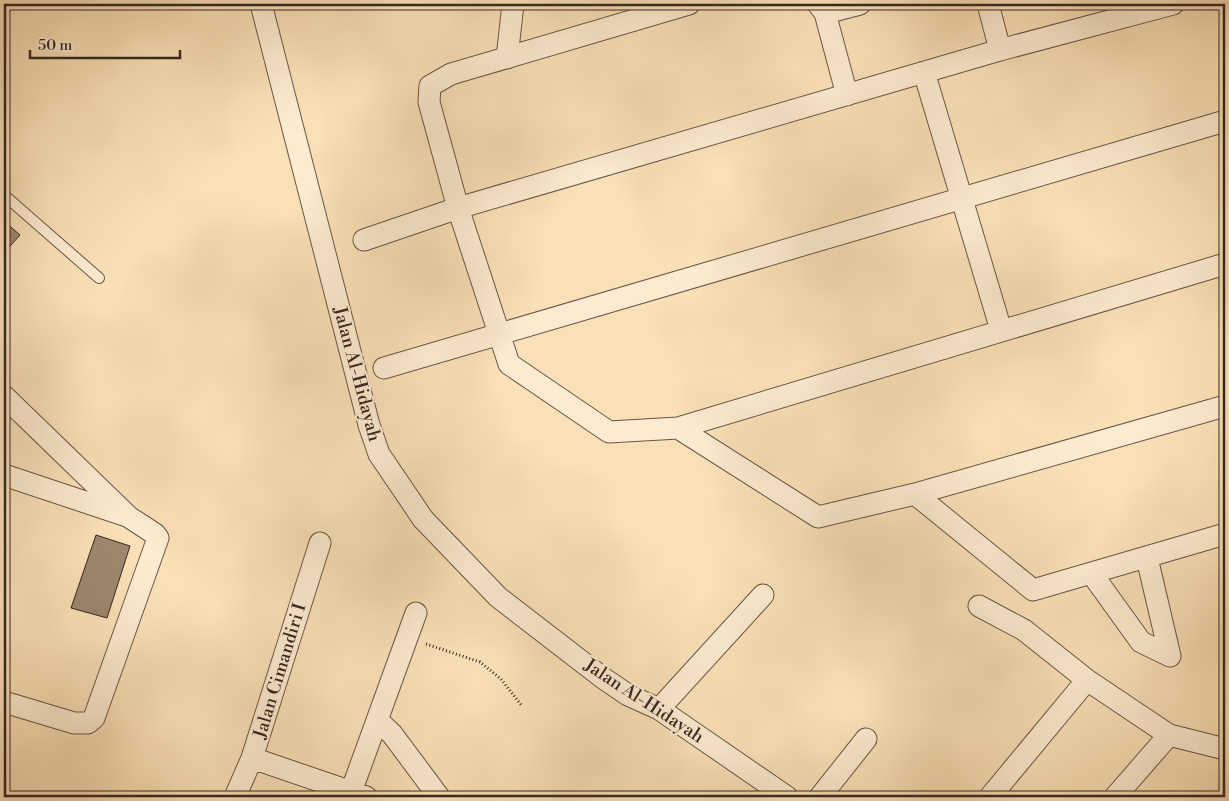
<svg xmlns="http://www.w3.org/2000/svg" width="1229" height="801" font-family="'Libre Bodoni',serif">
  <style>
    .building { fill: #9c886f; stroke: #372821 }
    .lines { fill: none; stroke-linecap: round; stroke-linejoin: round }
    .lane-casing { stroke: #685646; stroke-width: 12 }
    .street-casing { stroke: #685646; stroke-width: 23 }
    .path { stroke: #372821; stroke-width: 3; stroke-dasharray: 1 2.5; stroke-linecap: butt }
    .lane { stroke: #fcebd0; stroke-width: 10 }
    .street { stroke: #fcebd0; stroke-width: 21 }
    .labels { text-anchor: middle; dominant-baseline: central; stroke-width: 4.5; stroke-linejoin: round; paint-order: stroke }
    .street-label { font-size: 18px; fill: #372821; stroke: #fcebd0 }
  </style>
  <rect width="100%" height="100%" fill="#fae0b7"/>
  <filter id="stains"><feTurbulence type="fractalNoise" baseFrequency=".004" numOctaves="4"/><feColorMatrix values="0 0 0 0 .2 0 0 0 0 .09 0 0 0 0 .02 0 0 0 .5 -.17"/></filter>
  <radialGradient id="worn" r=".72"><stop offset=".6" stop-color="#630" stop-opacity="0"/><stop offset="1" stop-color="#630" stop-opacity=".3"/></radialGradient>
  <path class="building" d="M4,221L20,235L4,253Z
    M96,535L130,546L107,618L71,608Z"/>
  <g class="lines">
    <g class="lane-casing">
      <path id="lane" d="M4,195L99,278"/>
    </g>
    <g class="street-casing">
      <path id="street" d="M261,4L369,425L379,454L423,519L498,597L603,678L628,695L659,709L787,797
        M689,4L451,74L430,86L429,102L458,208L509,364L609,432L678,428L818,517L915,494L1225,406
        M818,4L825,13L847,95
        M988,4L1000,50
        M825,13L860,4
        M507,58L513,4
        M924,72L1001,330
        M364,240L458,208L1000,50L1173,4
        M384,368L1225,121
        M4,396L129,517L155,534L158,538L94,718L88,723H74L4,702
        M678,428L1225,264
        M4,475L124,515
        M915,494L1033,590L1225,534
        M1147,558L1170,656
        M1092,574L1141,642L1170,656
        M979,606L1024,630L1087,680L1169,735L1225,749
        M659,709L763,595
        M377,720L392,734L439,797
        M252,758L366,797
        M351,792L416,613
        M235,797L252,758L320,543
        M820,797L866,739
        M990,797L1087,680
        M1115,797L1169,735"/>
    </g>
    <path class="path" d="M426,644L480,662L501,679L522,706"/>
    <use href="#lane" class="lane"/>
    <use href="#street" class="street"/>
  </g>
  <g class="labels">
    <g class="street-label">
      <text transform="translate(357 374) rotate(75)">Jalan Al-Hidayah</text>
      <text transform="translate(280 671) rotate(-73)">Jalan Cimandiri I</text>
      <text transform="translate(644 701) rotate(33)">Jalan Al-Hidayah</text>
    </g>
  </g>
  <rect width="1229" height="801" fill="none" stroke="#fae0b7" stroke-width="20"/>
  <rect x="5" y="5" width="1219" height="791" fill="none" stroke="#372821" stroke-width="2.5"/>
  <rect x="10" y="10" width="1209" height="781" fill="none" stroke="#372821"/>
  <path d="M30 50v8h150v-8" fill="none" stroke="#372821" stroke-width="2.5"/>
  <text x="38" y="50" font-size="15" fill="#372821" stroke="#fcebd0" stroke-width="4" paint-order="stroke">50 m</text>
  <rect width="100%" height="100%" filter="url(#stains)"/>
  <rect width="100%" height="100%" fill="url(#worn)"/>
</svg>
